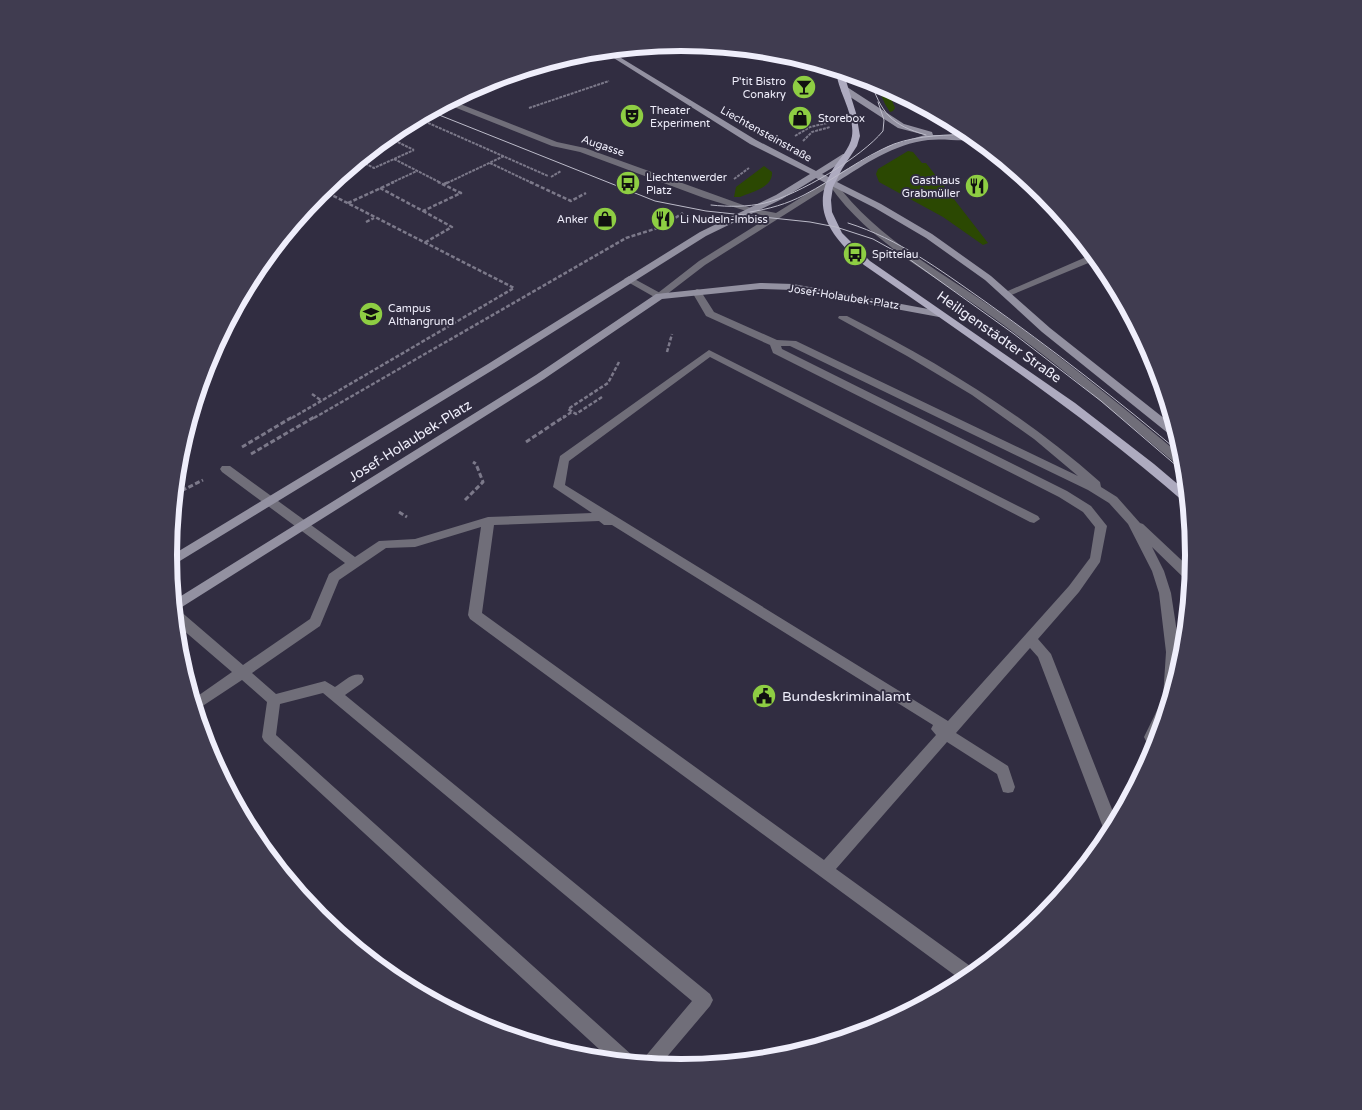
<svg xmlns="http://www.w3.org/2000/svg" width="1362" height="1110" font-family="'Varela Round',sans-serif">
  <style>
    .green { fill: #2b4802 }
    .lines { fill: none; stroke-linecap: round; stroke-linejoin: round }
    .path-far2 { stroke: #7c798a; stroke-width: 2; stroke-dasharray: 3 1; stroke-linecap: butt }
    .path-far1 { stroke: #7c798a; stroke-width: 2.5; stroke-dasharray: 4 2; stroke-linecap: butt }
    .path { stroke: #7c798a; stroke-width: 3; stroke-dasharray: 5 2.5; stroke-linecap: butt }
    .lane { fill: #706e79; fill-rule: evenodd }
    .street { fill: #706e79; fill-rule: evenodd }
    .secondary { fill: #9391a1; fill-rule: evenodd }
    .primary { fill: #aeabc0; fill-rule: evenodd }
    .tram { stroke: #bcbbc9; stroke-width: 1 }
    .labels { text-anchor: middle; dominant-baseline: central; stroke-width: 4; stroke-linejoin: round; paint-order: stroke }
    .far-poi-label { font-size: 11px; fill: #efeefb; stroke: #312d41; text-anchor: start }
    .far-street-label { font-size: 11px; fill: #efeefb; stroke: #312d41 }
    .street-label { font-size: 14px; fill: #efeefb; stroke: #312d41 }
    .poi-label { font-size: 14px; fill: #efeefb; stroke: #312d41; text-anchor: start }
    .rim { fill: none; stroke: #efeefb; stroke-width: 6 }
  </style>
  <rect width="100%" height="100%" fill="#312d41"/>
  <path class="green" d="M875,81L886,86L895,108L893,111L890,112L885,104Z
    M908,151L913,152L922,163H926L988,243L983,245L943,217L879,182L876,174L878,169Z
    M764,166L772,172C773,188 751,192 740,197H734L736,187Z"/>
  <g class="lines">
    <path class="path-far2" d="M529,108L609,81
      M417,118L548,176
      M795,136L810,127L827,123
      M387,137L414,150
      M803,141L812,132L830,127
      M394,159L441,183
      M358,160L374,168L414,150
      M490,163L532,183
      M551,177L561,171
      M734,179L749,168
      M391,183L417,171
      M447,183L504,156"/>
    <path class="path-far1" d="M530,182L571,201L586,193
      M444,184L449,182
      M380,188L423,211L461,193L438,182
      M348,203L394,182
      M423,211L452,227L424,243
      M366,222L374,218
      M667,352L672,334
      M312,394L322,401
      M602,397L576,414L568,409L608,383L619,362
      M292,418L514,288L322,190
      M314,418L626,238L661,227L683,213
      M563,418L573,411"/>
    <path class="path" d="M526,442L565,416
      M242,447L294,416
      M251,454L316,416
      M175,494L203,480
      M465,500L483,482L476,464L473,462
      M399,512L407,517"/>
    <path class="lane" d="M831,179L834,180C875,238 942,272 999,312C1063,358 1124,408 1184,458L1185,469L1181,468C1119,416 1057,363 991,316C937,277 869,242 830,186L705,265L662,298L659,299L654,296L699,261L769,217L750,212V208L776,213Z
      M697,289L700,290L714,312L777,340L796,341L1078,476L1034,439L972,395L907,356L838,318L839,316H847C938,362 1023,414 1100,482L1101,487L1117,497L1140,523L1143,524L1192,570L1191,582L1186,580L1152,547L1164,571L1171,593L1180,652L1179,672L1160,734L1156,741L1151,743L1146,741L1144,737L1163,698L1166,652L1159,593L1152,571L1128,524L1109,503L1088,490L790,346H781L782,349L1067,491L1091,506L1107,526L1100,562L1079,592L1038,639L1051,654L1117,822L1109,836L1104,830L1038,657L1030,648L956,733L1008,766L1015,787L1013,792L1008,793L1003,792L997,774L947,742L836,869L977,971L964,982L470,619L468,615L481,527L415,547L386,548L339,580L320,626L252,673L276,694L325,681L335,687C343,682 352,672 362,675L364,679L362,683L345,695L710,994L713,1000L710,1006L660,1065L641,1064L644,1058L692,1001L323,693L280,704L276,735L633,1056L636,1062L612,1061L264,741L262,737L267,702L242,680L195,711L192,700L232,672L175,623L174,609L179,610L243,665L310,619L329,574L345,563L222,472L220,469L222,466H230L355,557L379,541L415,539L488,517L592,513L553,487L560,456L709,350L1038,516L1040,519L1034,523L1030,522L710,357L569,461L565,485L948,721L1069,586L1090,558L1095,527L1083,512L1059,497L773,353L770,345L706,316L692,292ZM599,521L604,525H612L933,725L931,729L936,735L824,860L482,613L494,525Z"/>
    <path class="street" d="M450,100L557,142L585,148L757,210L753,213L704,198L580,152L552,146L444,103Z
      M1093,254L1098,259L1009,296L1006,297L1001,294Z
      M629,276L662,294L664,296L659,299L656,298L626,281L624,279Z"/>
    <path class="secondary" d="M601,50H608L756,140L816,171L843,154H849V158L822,174L831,178L888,146L925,135L898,128L841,91V87H847L904,124L932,132L933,135H973L978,139C962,142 944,138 928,140C894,144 865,164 837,182L881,204L932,234L991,276L1050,328L1175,427L1179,438H1174L1042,332L985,280L926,238L875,208L816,178L782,199L706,236L496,368L170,567L169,557L488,364L700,232L776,195L810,174L750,144Z
      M760,283L793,284L939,311L944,314L939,317L793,290L760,289L662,299L544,379L174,612L173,601L536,375L656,294Z"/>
    <path class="primary" d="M836,69L843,71L856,113L860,136L857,146L842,169L833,187L831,200L832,212L842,233L870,261L1075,403L1154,464L1187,492L1188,503L1184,502C1083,414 973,341 864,265C833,239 808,209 833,169C839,159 850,149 852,136C855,113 837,91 836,69Z"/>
    <path class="tram" d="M870,79C881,113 891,125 926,135
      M429,111L655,201L706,211L810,222L836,227L873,239L909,259L1014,334L1101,401L1185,473
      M711,205C729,207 747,207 765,203C798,195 862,157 883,131L884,120L878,102
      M750,212C769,209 787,204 804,195C835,179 862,157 894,144C919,135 947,135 973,134
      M848,223C899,239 940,270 983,300C1052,349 1119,401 1184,456"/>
  </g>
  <defs>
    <g id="bar-disc" transform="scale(1.25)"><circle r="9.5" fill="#8ece43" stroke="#312d41"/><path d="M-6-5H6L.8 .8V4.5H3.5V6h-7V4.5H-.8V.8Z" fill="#111"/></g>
    <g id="theatre-disc" transform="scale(1.25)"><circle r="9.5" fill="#8ece43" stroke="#312d41"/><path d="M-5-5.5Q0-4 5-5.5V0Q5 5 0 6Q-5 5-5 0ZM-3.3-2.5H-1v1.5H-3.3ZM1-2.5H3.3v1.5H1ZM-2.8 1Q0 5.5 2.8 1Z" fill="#111"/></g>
    <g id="shop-disc" transform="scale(1.25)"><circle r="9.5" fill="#8ece43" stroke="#312d41"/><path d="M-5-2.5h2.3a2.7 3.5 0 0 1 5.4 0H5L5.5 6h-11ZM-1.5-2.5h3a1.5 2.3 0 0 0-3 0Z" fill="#111"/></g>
    <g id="bus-disc" transform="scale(1.25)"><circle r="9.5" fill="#8ece43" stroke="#312d41"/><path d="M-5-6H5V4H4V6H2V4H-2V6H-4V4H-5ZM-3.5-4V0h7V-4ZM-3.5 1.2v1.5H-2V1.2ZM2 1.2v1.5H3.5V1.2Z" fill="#111"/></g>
    <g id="restaurant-disc" transform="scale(1.25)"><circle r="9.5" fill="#8ece43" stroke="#312d41"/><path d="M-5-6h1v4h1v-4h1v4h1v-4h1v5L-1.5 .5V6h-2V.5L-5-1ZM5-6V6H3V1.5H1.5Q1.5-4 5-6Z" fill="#111"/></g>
    <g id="university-disc" transform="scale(1.25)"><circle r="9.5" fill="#8ece43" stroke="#312d41"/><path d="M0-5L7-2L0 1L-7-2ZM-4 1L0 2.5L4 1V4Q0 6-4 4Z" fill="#111"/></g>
    <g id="civic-disc" transform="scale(1.25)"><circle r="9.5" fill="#8ece43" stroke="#312d41"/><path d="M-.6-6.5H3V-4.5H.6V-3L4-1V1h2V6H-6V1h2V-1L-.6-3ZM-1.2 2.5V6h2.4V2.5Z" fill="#111"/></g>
  </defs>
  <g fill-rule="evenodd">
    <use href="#bar-disc" x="804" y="87"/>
    <use href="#theatre-disc" x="632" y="116"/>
    <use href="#shop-disc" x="800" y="118"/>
    <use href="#bus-disc" x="628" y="183"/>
    <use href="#restaurant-disc" x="977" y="186"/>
    <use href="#shop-disc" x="605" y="219"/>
    <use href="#restaurant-disc" x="663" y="219"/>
    <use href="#bus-disc" x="855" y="254"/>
    <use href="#university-disc" x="371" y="314"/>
    <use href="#civic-disc" x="764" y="696"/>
  </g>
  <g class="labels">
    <g class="far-poi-label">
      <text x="786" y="81" text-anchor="end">P'tit Bistro<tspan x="786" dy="13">Conakry</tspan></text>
      <text x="650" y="110">Theater<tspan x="650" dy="13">Experiment</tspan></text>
      <text x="818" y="118">Storebox</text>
      <text x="646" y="177">Liechtenwerder<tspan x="646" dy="13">Platz</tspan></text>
      <text x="960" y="180" text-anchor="end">Gasthaus<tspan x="960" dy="13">Grabmüller</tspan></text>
      <text x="588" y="219" text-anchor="end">Anker</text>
      <text x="680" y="219">Li Nudeln-Imbiss</text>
      <text x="872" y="254">Spittelau</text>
      <text x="388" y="308">Campus<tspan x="388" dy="13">Althangrund</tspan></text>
    </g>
    <g class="far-street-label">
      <text transform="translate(766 134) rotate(29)">Liechtensteinstraße</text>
      <text transform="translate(603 146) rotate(19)">Augasse</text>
      <text transform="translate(844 297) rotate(9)">Josef-Holaubek-Platz</text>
    </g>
    <g class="street-label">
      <text transform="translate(999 337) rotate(35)">Heiligenstädter Straße</text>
      <text transform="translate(410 441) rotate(-32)">Josef-Holaubek-Platz</text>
    </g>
    <g class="poi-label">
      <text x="782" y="696">Bundeskriminalamt</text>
    </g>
  </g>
  <path d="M0 0H1362V1110H0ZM177 555a504 504 0 1 1 1008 0a504 504 0 1 1-1008 0Z" fill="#403c50" fill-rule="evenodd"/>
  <path class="rim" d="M177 555a504 504 0 1 1 1008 0a504 504 0 1 1-1008 0Z"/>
</svg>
